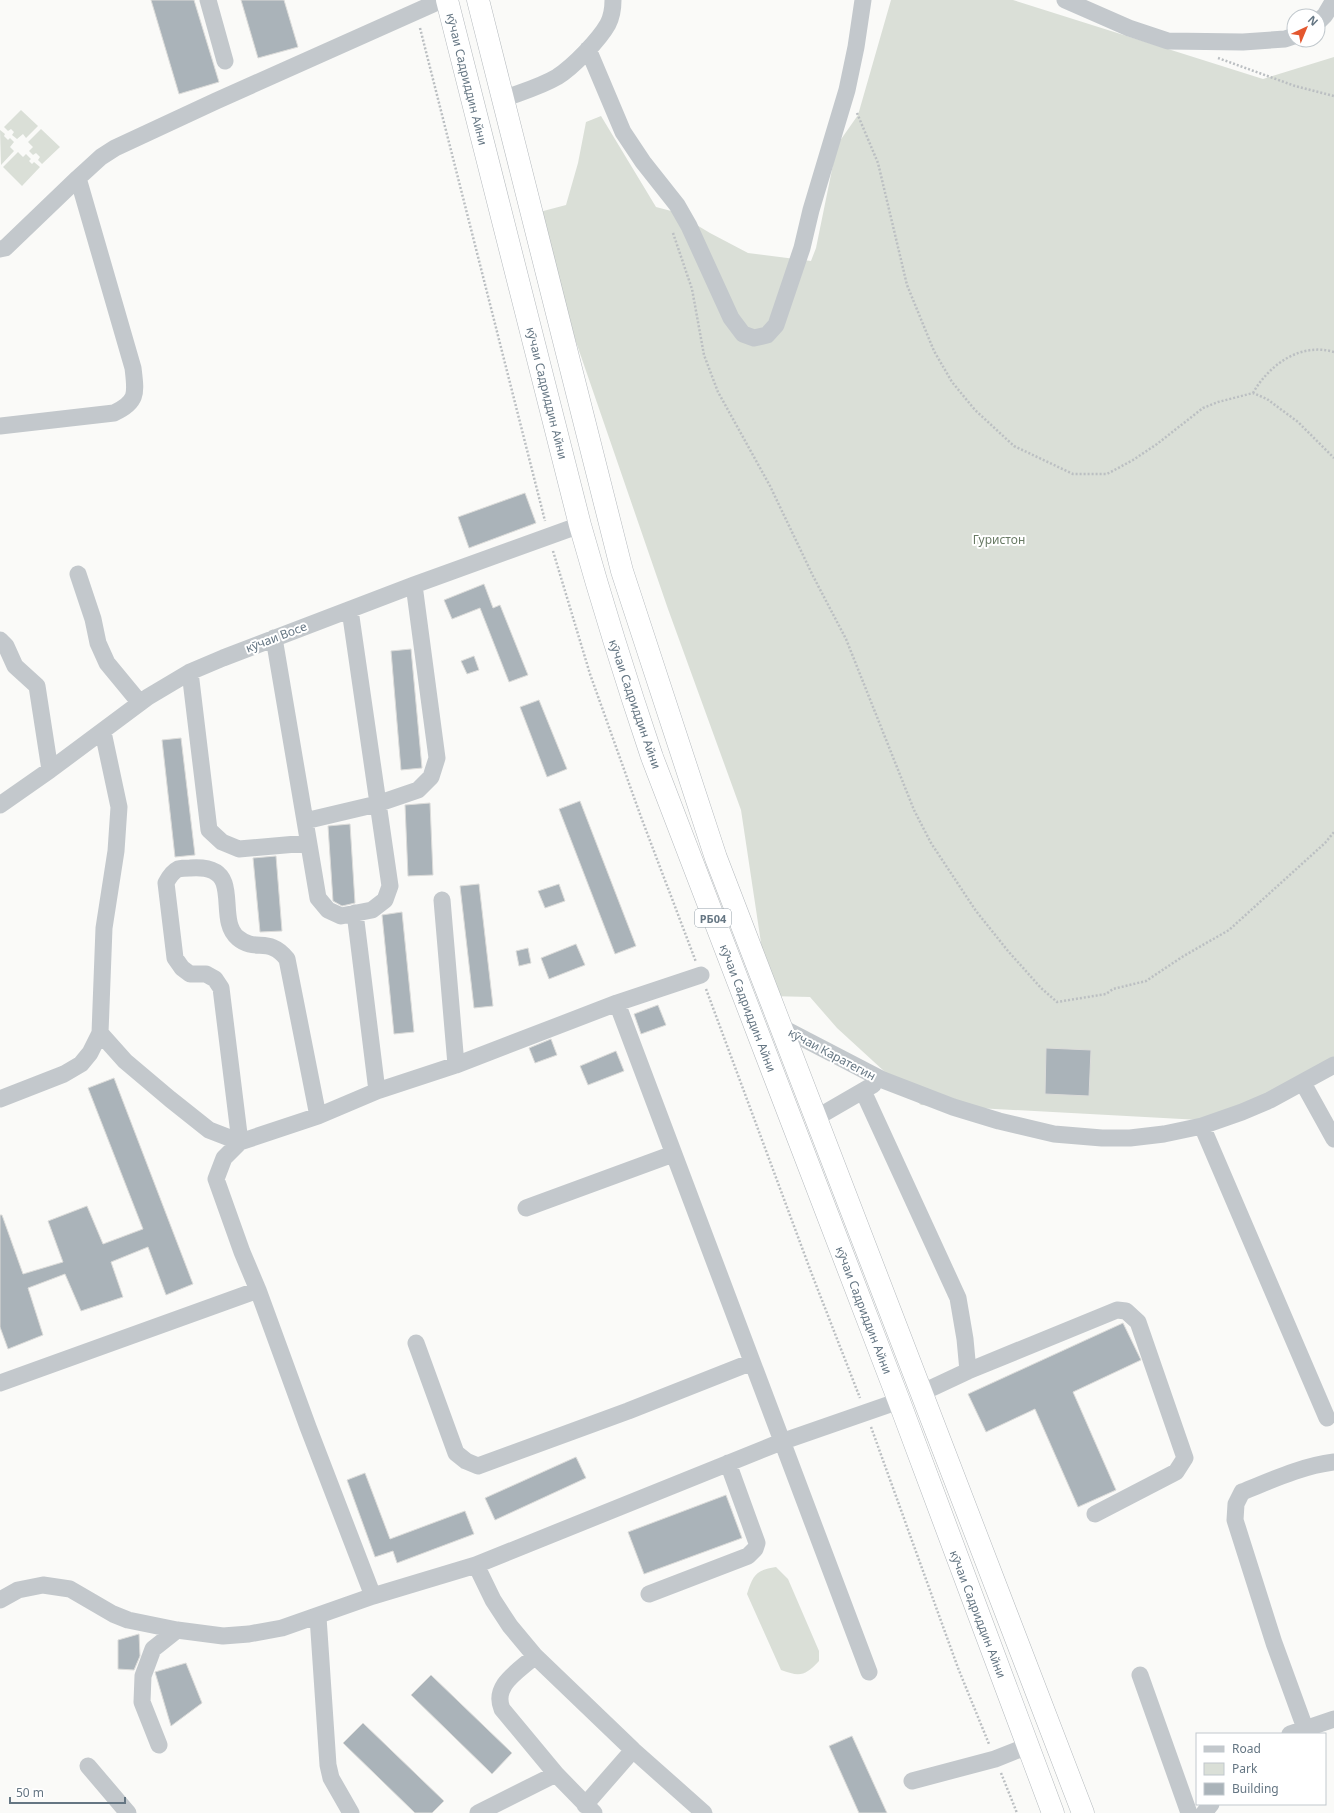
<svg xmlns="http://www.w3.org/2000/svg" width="1334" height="1813" font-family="'Noto Sans',sans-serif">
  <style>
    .green { fill: #dadfd7 }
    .building { fill: #aab3b9; stroke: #dcdcda }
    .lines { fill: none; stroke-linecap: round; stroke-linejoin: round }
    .highway-casing { stroke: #b4b9bd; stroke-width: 23 }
    .path { stroke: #bbbfc2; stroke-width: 2.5; stroke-dasharray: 2 2; stroke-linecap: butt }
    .minor { stroke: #c3c8cc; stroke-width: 17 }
    .highway { stroke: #fff; stroke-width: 22 }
    .labels { text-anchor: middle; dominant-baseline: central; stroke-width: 4; stroke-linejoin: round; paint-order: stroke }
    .shield { fill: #fff; stroke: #939fa8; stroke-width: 1 }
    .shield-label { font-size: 11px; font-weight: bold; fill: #657683 }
    .street-label { font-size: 12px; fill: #657683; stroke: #fff }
    .park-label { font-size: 12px; fill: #687a64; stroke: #fff }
  </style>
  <rect width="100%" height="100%" fill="#fafaf8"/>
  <path class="green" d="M891,0H1013L1263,79L1334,57V1063L1237,1122L921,1105L837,1028L810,997L769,996L741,810L668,609L532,214L566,205L578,163L586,122L601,116L656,207L675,212L710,233L748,253L811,261L816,248L837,145L858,115Z
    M21,110L38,126L26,138L23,134L17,139L12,135L14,132L11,129L8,131L4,127Z
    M41,129L60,147L42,164L38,160L40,157L36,153L33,155L29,151L33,147L28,142Z
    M0,130L5,134L4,136L8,140L10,138L14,142L10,147L14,151L1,165Z
    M18,152L23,157L26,154L31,159L29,161L32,164L34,162L40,167L22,186L3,167Z
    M776,1567L788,1579L819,1651V1661C805,1676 800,1677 781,1670L747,1594C753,1575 756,1570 776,1567Z"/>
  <path class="building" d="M151,0H194L219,82L179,94Z
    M241,0H284L298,47L258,58Z
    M525,493L536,523L469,548L458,517Z
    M484,584L493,608L500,605L528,675L509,682L480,608L452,619L444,600Z
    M411,649L422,768L401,770L391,651Z
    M474,656L479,670L467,674L461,661Z
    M539,700L567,769L547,777L520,707Z
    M181,738L195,855L175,857L162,740Z
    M580,801L636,946L615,954L559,809Z
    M430,803L433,875L408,876L405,805Z
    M350,824L355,903L342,906L333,901L328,826Z
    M276,856L282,931L260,932L253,858Z
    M479,884L493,1006L474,1008L460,886Z
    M559,884L565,901L545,908L538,891Z
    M402,912L414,1032L394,1034L382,915Z
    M576,944L585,965L549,979L541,958Z
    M528,948L531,963L519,966L516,951Z
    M658,1005L666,1025L641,1034L634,1014Z
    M551,1039L557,1055L535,1063L529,1048Z
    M1046,1048L1091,1050L1089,1096L1045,1094Z
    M616,1051L624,1071L588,1085L580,1066Z
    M114,1078L193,1284L166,1295L148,1247L111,1262L123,1297L81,1311L65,1274L28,1288L43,1335L8,1349L0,1327V1215H2L23,1274L63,1262L48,1221L87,1206L103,1244L143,1229L88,1088Z
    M1123,1323L1141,1360L1073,1392L1116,1490L1078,1507L1035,1409L986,1432L968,1394Z
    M576,1457L586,1478L495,1520L485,1498Z
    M365,1473L390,1539L465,1511L474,1534L397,1563L393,1551L375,1557L347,1480Z
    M726,1495L742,1538L644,1574L628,1532Z
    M139,1634L140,1656L134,1670L118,1669V1640Z
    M186,1663L202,1703L171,1726L155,1672Z
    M431,1675L512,1753L492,1774L411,1695Z
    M363,1723L444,1801L432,1813H415L343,1743Z
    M852,1736L887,1813H859L829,1746Z"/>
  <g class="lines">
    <g class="highway-casing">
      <path id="highway" d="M447,0L580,525C602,603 626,680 652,757L899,1401L1053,1813
        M478,0L622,571L716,858L1083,1813"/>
    </g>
    <path class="path" d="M420,28L545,521
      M1218,58L1295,86L1334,96
      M857,113L878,163L907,285L934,351L952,382L975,410L1014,446L1073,474H1107L1133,460L1157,444L1203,408L1218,402L1253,393L1267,399L1298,422L1334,458
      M673,233L692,289L704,355L718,392L770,486L813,576L846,639L914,810L931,843L976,911L1008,951L1041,988L1057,1002L1106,994L1113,989L1146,981L1182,957L1229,930L1325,843L1334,832
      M1253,393C1269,365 1300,342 1334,352
      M553,551L590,674L641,817L696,962
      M706,989L811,1272L860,1398
      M871,1427L958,1668L989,1744
      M1001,1773L1017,1813"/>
    <path class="minor" d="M208,0L225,61
      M1065,0L1129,28L1168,41L1243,42L1285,39L1294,36
      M1318,22L1325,15L1334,0
      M588,49L623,132L643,162L677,205L689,226L731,318L743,334L754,338L767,335L776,325L802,248L811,210L847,90L856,47L863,0
      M503,99C521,92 540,87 557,77C573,67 599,40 608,24C612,16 613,8 613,0
      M0,249L5,248L78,178
      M0,426L114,413C138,402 136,393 133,368L78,178L101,157L115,148L216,101L442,0
      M78,574L93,619L98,643L107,663L140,703
      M350,610L390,886L385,900L372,910L341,916L328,910L318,898L305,821L377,804L418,790L431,777L437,758L414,585
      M274,638L305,821
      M0,640L6,646L15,666L37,686L50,770
      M190,672L209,830L222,842L239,849L308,843
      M0,805L50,770L148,697L190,672L223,658L414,585L580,525
      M442,900L456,1065
      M355,913L377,1091
      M617,1003L869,1672
      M781,1027L883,1080L953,1107L999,1121L1054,1134L1102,1138H1130L1164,1134L1202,1126L1242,1112L1270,1100L1334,1065
      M100,1033L125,1061L170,1099L209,1130L240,1142L221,988L215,979L206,974H190L182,968L175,958L166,883C169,877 172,872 178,869C182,868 187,868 190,868C203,867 219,868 224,883C230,900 223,926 238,938C256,953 269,936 287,959L318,1116
      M1303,1083L1334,1139
      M863,1091L958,1298L965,1339L968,1371L921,1393
      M0,1099L64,1074L81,1064L90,1053L100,1033L104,928L116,851L119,807L103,732
      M816,1118L873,1085
      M1202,1126L1327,1418
      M526,1208L673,1154
      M258,1290L308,1427L373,1596
      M416,1343L456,1453L466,1461L478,1466L628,1411L752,1362
      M968,1371L1117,1310L1126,1311L1138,1322L1185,1458L1176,1472L1095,1514
      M0,1383L258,1290L242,1252L216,1179L224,1158L240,1142L318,1116L377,1091L456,1065L617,1003L701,975
      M476,1565L493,1600L510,1626L535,1656C519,1671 492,1685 502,1709L556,1774L594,1813
      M649,1594L748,1556L755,1549L757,1543L728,1463
      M0,1600L18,1590L43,1585L70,1589L113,1614L128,1620L177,1630L223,1636L249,1634L282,1628L373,1596L476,1565L781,1442L899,1401
      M318,1617L328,1765L331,1778L351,1813
      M535,1656L633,1750L704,1813
      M1140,1675L1189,1813
      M1305,1728L1274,1643L1235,1520L1236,1504L1242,1492C1272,1480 1302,1466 1334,1462
      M1290,1734L1334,1719
      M159,1745L142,1702L143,1676L153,1649L177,1630
      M88,1766L128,1813
      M912,1781L995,1759L1028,1746
      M585,1805L633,1750
      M478,1813L556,1774
      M1204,1813L1211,1804"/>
    <use href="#highway" class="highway"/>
  </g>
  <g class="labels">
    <rect class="shield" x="695" y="909" width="36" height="18" rx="3"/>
    <g class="shield-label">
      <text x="713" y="918">РБ04</text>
    </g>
    <g class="street-label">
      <text transform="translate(467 79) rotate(76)">кӯчаи Садриддин Айни</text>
      <text transform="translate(547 393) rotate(76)">кӯчаи Садриддин Айни</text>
      <text transform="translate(276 637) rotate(-21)">кӯчаи Восе</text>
      <text transform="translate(635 704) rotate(71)">кӯчаи Садриддин Айни</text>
      <text transform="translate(748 1008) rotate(69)">кӯчаи Садриддин Айни</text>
      <text transform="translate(832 1054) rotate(28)">кӯчаи Каратегин</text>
      <text transform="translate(864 1310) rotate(69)">кӯчаи Садриддин Айни</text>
      <text transform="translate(978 1614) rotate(69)">кӯчаи Садриддин Айни</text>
    </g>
    <g class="park-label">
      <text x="999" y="539">Гуристон</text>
    </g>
  </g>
  <rect x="1196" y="1733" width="130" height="72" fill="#ffffff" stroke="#c1c8cd"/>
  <rect x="1204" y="1746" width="20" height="6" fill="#c3c8cc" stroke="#c1c8cd"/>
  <text x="1232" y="1753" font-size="12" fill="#657683">Road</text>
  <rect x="1204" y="1763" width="20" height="12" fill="#dadfd7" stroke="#c1c8cd"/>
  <text x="1232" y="1773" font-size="12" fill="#657683">Park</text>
  <rect x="1204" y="1783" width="20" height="12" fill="#aab3b9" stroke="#c1c8cd"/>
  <text x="1232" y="1793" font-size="12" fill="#657683">Building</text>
  <g transform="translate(1306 28) rotate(44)"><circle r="19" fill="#ffffff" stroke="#c1c8cd"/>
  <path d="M0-3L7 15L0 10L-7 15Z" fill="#e4572e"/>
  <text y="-6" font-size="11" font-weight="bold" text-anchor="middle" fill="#657683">N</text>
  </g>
  <path d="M10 1797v6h115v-6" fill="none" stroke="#657683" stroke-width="2"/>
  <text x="16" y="1797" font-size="12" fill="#657683" stroke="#ffffff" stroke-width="3" paint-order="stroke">50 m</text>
</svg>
